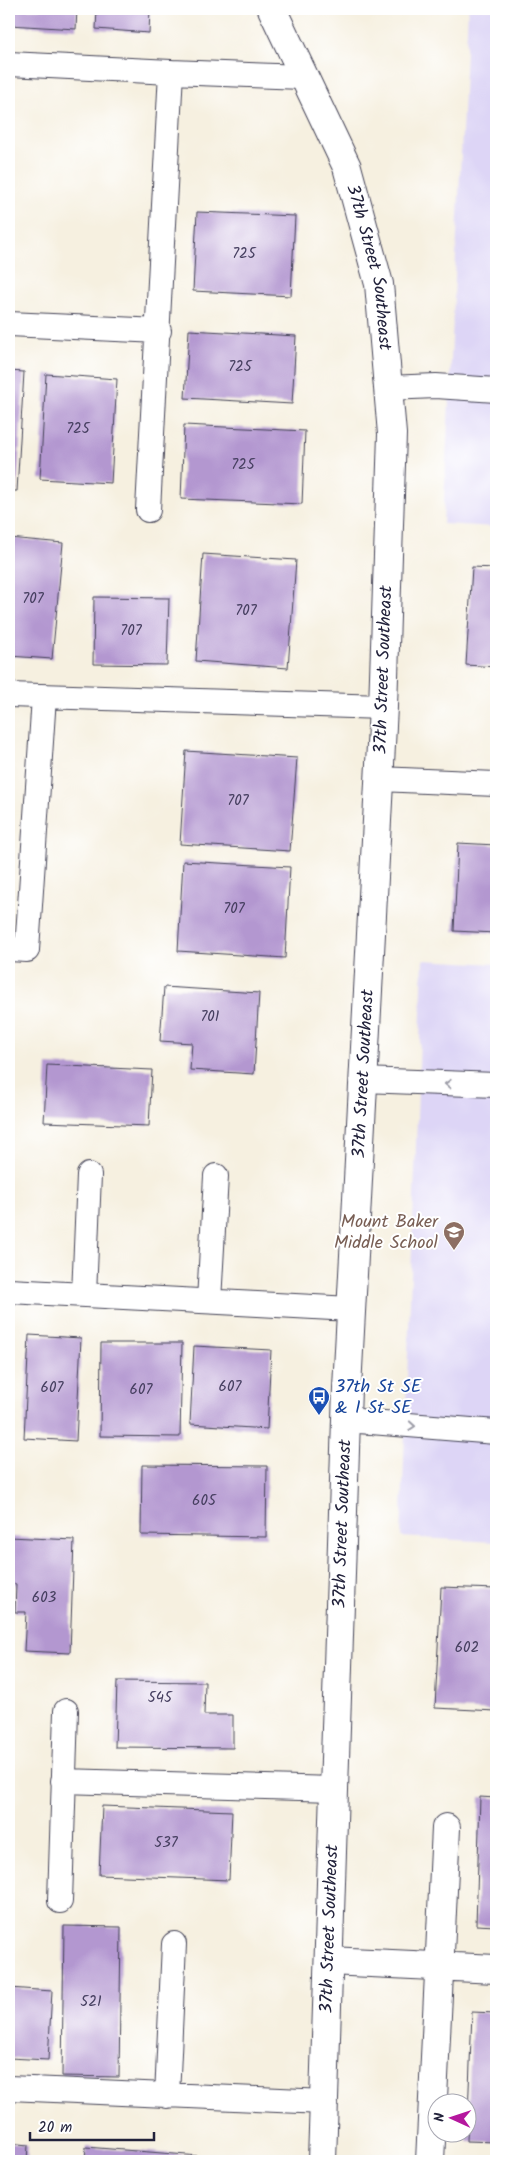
<svg xmlns="http://www.w3.org/2000/svg" width="505" height="2170" font-family="Kalam,sans-serif">
  <style>
    .built { fill: #ddd5f6 }
    .building { fill: #b397d0 }
    .lines { fill: none; stroke-linecap: round; stroke-linejoin: round }
    .service-casing { stroke: #424154; stroke-width: 26 }
    .minor-casing { stroke: #424154; stroke-width: 30 }
    .tertiary-casing { stroke: #424154; stroke-width: 30 }
    .service { stroke: #fff; stroke-width: 24 }
    .minor { stroke: #fff; stroke-width: 28 }
    .tertiary { stroke: #fff; stroke-width: 28 }
    .oneway { stroke: #9c9ca7 }
    .labels { text-anchor: middle; dominant-baseline: central; stroke-width: 4; stroke-linejoin: round; paint-order: stroke }
    .number-label { font-size: 15px; fill: #463f60 }
    .street-label { font-size: 18px; fill: #22223b; stroke: #fff }
    .education-label { font-size: 18px; fill: #785e54; stroke: #fff; text-anchor: end }
    .transit-label { font-size: 18px; fill: #164399; stroke: #fff; text-anchor: start }
  </style>
  <rect width="100%" height="100%" fill="#fff"/>
  <filter id="ink" filterUnits="userSpaceOnUse"><feTurbulence type="fractalNoise" baseFrequency=".02" numOctaves="2"/><feDisplacementMap in="SourceGraphic" scale="10" xChannelSelector="R" yChannelSelector="G"/><feConvolveMatrix kernelMatrix="1 2 1 2 8 2 1 2 1" color-interpolation-filters="sRGB"/></filter>
  <filter id="wash" filterUnits="userSpaceOnUse"><feTurbulence type="fractalNoise" baseFrequency=".0096" numOctaves="4" result="noise"/><feDisplacementMap in="SourceGraphic" scale="20" xChannelSelector="R" yChannelSelector="G"/><feGaussianBlur stdDeviation="1.12" result="paint"/><feColorMatrix in="noise" values="0 0 0 0 0 0 0 0 0 0 0 0 0 0 0 0 0 1.4 0 .05"/><feComposite in="paint" operator="in"/></filter>
  <g filter="url(#wash)">
    <rect width="100%" height="100%" fill="#f6f0e0"/>
    <path class="built" d="M468,9H496V527L443,524Z
      M423,960L496,964V1542L401,1537Z"/>
    <g id="blocks">
      <path class="building" d="M9,9H77L76,29L9,25Z
        M97,9H150L149,33L96,29Z
        M197,212L295,216L291,296L193,291Z
        M189,330L296,336L292,404L185,398Z
        M9,371L24,372L17,491H9Z
        M46,374L117,379L111,483L40,479Z
        M184,425L305,431L302,504L181,499Z
        M9,538L63,543L52,659L9,656Z
        M203,554L296,560L288,668L196,661Z
        M472,567L496,568V667L466,665Z
        M94,597L169,598L167,665L93,664Z
        M186,751L297,758L290,851L180,844Z
        M458,843L496,845V933L454,931Z
        M183,861L290,867L285,958L178,951Z
        M164,987L259,993L254,1074L190,1070L192,1043L160,1041Z
        M47,1065L152,1070L149,1126L44,1122Z
        M29,1335L81,1338L76,1441L24,1438Z
        M101,1343H182L180,1437L100,1436Z
        M194,1346L271,1350L267,1429L190,1424Z
        M142,1465L267,1466L266,1537L141,1535Z
        M9,1537L74,1540L70,1653L24,1651L26,1612H15L16,1584H9Z
        M441,1587L496,1589V1711L435,1708Z
        M9,1674H12L10,1711H9Z
        M117,1681L205,1682L204,1715H233V1748L115,1747Z
        M480,1797L496,1798V1926L476,1925Z
        M9,1799H11L10,1816H9Z
        M102,1806L232,1811L229,1880L99,1875Z
        M64,1926L121,1927L119,2077L62,2076Z
        M9,1988L52,1991L48,2060L9,2058Z
        M472,2012L496,2013V2142L467,2141Z
        M9,2143L28,2145L27,2161H9Z
        M86,2147L212,2157V2161H85Z"/>
    </g>
  </g>
  <g filter="url(#ink)">
    <use href="#blocks" fill-opacity="0" stroke="#424154" stroke-width="1"/>
    <g class="lines">
      <g class="service-casing">
        <path id="service" d="M9,64L171,72L303,77
          M9,324L159,331
          M388,388L436,386L496,390
          M148,510L171,72
          M9,695L383,707
          M379,779L496,784
          M9,949L27,950L44,697
          M363,1080L496,1085
          M9,1291L351,1309
          M84,1295L89,1175
          M209,1301L216,1176
          M346,1420L496,1432
          M63,1781L334,1789
          M60,1901L66,1711
          M9,2088L324,2102
          M167,2096L174,1944"/>
      </g>
      <g class="minor-casing">
        <path id="minor" d="M329,1961L496,1969
          M430,2161L446,1828"/>
      </g>
      <g class="tertiary-casing">
        <g id="tertiary">
          <path id="s1" d="M272,9L347,167L379,284L392,434L383,707L347,1388L322,2161"/>
        </g>
      </g>
      <use href="#service" class="service"/>
      <use href="#minor" class="minor"/>
      <use href="#tertiary" class="tertiary"/>
    </g>
    <defs><path id="oneway-chevron" d="M-2-3.5L2.5 0L-2 3.5" fill="none" stroke-width="1.6" stroke-linecap="round" stroke-linejoin="round" transform="scale(1.25)"/></defs>
    <g class="oneway">
      <use href="#oneway-chevron" transform="translate(448 1084) rotate(-178)"/>
      <use href="#oneway-chevron" transform="translate(412 1426) rotate(5)"/>
    </g>
  </g>
  <defs>
    <g id="school-pin" transform="scale(1.125)"><path d="M0 17L-7.5 6A9.5 9.5 0 1 1 7.5 6Z" fill="#8d6e63" stroke="#fff"/><path d="M0-5L7-2L0 1L-7-2ZM-4 1L0 2.5L4 1V4Q0 6-4 4Z" fill="#fff"/></g>
    <g id="bus-pin" transform="scale(1.125)"><path d="M0 17L-7.5 6A9.5 9.5 0 1 1 7.5 6Z" fill="#1a4fb4" stroke="#fff"/><path d="M-5-6H5V4H4V6H2V4H-2V6H-4V4H-5ZM-3.5-4V0h7V-4ZM-3.5 1.2v1.5H-2V1.2ZM2 1.2v1.5H3.5V1.2Z" fill="#fff"/></g>
  </defs>
  <g fill-rule="evenodd">
    <use href="#school-pin" x="454" y="1232"/>
    <use href="#bus-pin" x="319" y="1397"/>
  </g>
  <g class="labels">
    <g class="number-label">
      <text x="244" y="254">725</text>
      <text x="240" y="367">725</text>
      <text x="78" y="429">725</text>
      <text x="243" y="465">725</text>
      <text x="33" y="599">707</text>
      <text x="246" y="611">707</text>
      <text x="131" y="631">707</text>
      <text x="238" y="801">707</text>
      <text x="234" y="909">707</text>
      <text x="210" y="1017">701</text>
      <text x="230" y="1387">607</text>
      <text x="52" y="1388">607</text>
      <text x="141" y="1390">607</text>
      <text x="204" y="1501">605</text>
      <text x="44" y="1598">603</text>
      <text x="467" y="1648">602</text>
      <text x="160" y="1698">545</text>
      <text x="166" y="1843">537</text>
      <text x="91" y="2002">521</text>
    </g>
    <g class="street-label">
      <text stroke="none"><textPath href="#s1" startOffset="278">37th Street Southeast</textPath></text>
      <text transform="translate(384 670) rotate(-88)">37th Street Southeast</text>
      <text transform="translate(364 1074) rotate(-87)">37th Street Southeast</text>
      <text transform="translate(343 1524) rotate(-88)">37th Street Southeast</text>
      <text transform="translate(330 1929) rotate(-88)">37th Street Southeast</text>
    </g>
    <g class="education-label">
      <text x="438" y="1222">Mount Baker<tspan x="438" dy="21">Middle School</tspan></text>
    </g>
    <g class="transit-label">
      <text x="335" y="1387">37th St SE<tspan x="335" dy="21">&amp; I St SE</tspan></text>
    </g>
  </g>
  <rect width="505" height="2170" fill="none" stroke="#fff" stroke-width="30"/>
  <g transform="translate(452 2118) rotate(273)"><circle r="24" fill="#ffffff" stroke="#a7a7b1"/>
  <path d="M0-4L9 19L0 12L-9 19Z" fill="#b5179e"/>
  <text y="-8" font-size="14" font-weight="bold" text-anchor="middle" fill="#22223b">N</text>
  </g>
  <path d="M30 2132v8h124v-8" fill="none" stroke="#22223b" stroke-width="2.5"/>
  <text x="38" y="2132" font-size="15" fill="#22223b" stroke="#ffffff" stroke-width="4" paint-order="stroke">20 m</text>
</svg>
